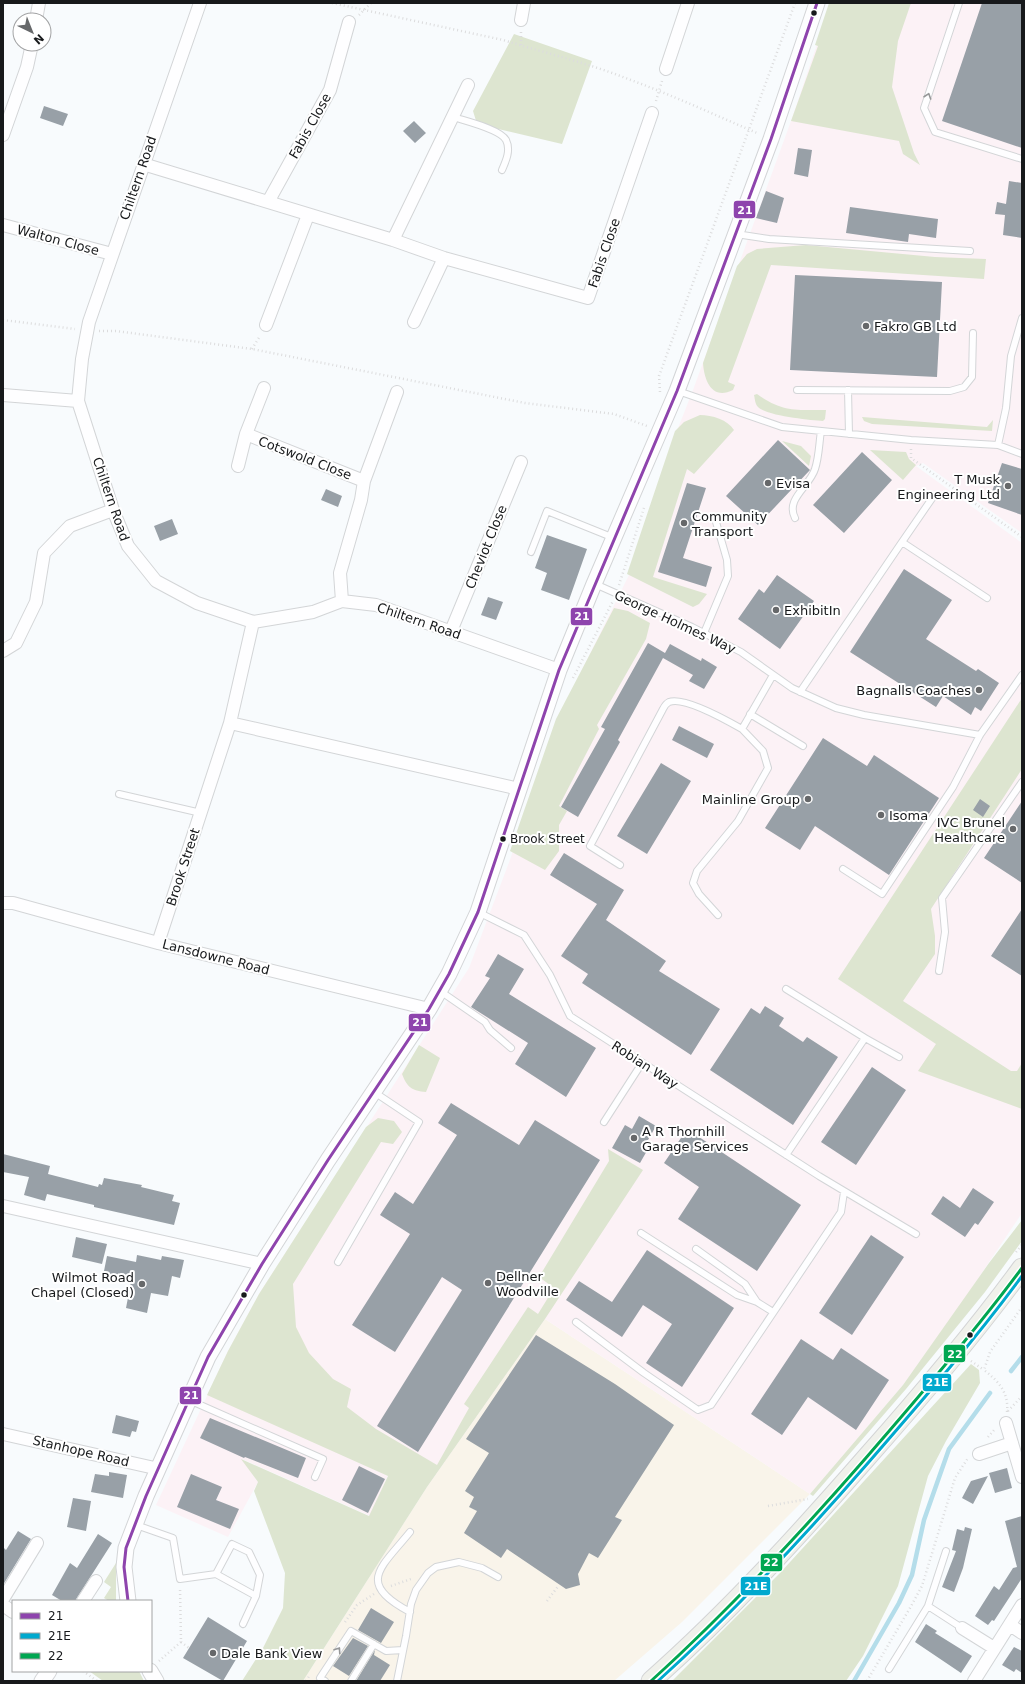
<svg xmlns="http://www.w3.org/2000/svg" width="1025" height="1684" font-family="'DejaVu Sans',sans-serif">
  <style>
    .commercial { fill: #f9f4ea }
    .industrial { fill: #fcf2f6 }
    .green { fill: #dde5d0 }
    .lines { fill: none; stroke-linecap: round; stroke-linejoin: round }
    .stream { stroke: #b4ddea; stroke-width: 4.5 }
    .building { fill: #98a0a7 }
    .service-casing { stroke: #d3d5d7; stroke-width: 8 }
    .minor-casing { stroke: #d3d5d7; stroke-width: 14 }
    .tertiary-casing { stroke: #d3d5d7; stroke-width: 17 }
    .primary-casing { stroke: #d3d4d5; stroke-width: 21 }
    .path { stroke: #dcdcdd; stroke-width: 2.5; stroke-dasharray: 1 3; stroke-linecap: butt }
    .service { stroke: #fefeff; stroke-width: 6 }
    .minor { stroke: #fefeff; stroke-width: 12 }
    .tertiary { stroke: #fefeff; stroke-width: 15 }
    .primary { stroke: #f0f1eb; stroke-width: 19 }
    .bus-1-casing { stroke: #fff; stroke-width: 6 }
    .bus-2-casing { stroke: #fff; stroke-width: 6 }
    .bus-3-casing { stroke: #fff; stroke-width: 6 }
    .bus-1 { stroke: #8e44ad; stroke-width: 3 }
    .bus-2 { stroke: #00a9ce; stroke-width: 3 }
    .bus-3 { stroke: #00a651; stroke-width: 3 }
    .oneway { stroke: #969798 }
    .bus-dot { fill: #17191b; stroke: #fff; stroke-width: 1.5 }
    .poi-dot { fill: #66686a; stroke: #fff; stroke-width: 1.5 }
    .labels { text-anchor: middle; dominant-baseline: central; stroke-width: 4; stroke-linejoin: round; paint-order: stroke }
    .bus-label { font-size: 12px; fill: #17191b; stroke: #fff; text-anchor: start }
    .street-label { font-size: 13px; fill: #17191b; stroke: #fff }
    .poi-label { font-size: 13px; fill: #17191b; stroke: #fff; text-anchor: start }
    .line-badge { stroke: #fff; stroke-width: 1.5 }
    .badge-label { font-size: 11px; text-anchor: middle; font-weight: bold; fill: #fff }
  </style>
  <rect width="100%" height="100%" fill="#f8fbfd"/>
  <path class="commercial" d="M545,1319L810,1494L682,1622L614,1681H303L427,1487Z"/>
  <path class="industrial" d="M831,3H1022V533L923,463L916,466L1022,543V1213L961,1304L903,1385L810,1494L545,1319L427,1487L388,1475L370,1516L242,1459L258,1482L228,1537L156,1505L228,1351L259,1294L469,968L511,857L554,726L629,575L669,451L693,390L791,121Z"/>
  <path class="green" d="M829,3H911L898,41L892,87L914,153L920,165L903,154L899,141L791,121L818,46L815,45Z
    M514,34L592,61L562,144L477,124L473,111Z
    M806,245L935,257L986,259L984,279L771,265L728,382L735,385L733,390C712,401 704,380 703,363L737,266L747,254L757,249Z
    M757,394C782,412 796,410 826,410L825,419L823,421C810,420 767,416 758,407C755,404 755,399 754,395Z
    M700,415C712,415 728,420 734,430L694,474L687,469L653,577L707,594L699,604L693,607L627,574L675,431L684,422Z
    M862,417L987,427L993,420L992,431L872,424L864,421Z
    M782,441L801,446L811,456L809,466Z
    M870,450L906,452L909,459L916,465L903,480Z
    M614,608L628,611L650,623L646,639L597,725L599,729L559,806L567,811L559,825V851L545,870L510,851L556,719Z
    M1022,698V769L931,909L935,936V954L903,1001L1011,1071H1017L1022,1063V1109L918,1071L936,1044L838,979Z
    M419,1045L440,1058L426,1092C412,1091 407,1087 402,1074Z
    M378,1118L394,1121L402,1132L393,1144L381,1142L293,1284L296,1327L309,1353L333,1379L351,1389L347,1407L376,1429L437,1465L469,1408L464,1404L528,1307L538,1314L554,1288L539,1277L609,1161L608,1149L643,1170L545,1319L427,1487L303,1681H242L263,1648L283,1608L285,1573L254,1491L258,1482L241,1459L369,1516L388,1476L207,1395L228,1351L259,1294L366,1127Z
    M1022,1220V1241L985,1292L906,1389L813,1496L810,1494L903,1385L989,1263Z
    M971,1364L979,1370L980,1383L946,1441L928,1476L898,1586L863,1656L846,1681H672L780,1573Z
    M116,1563V1601H109L104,1598L111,1587L104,1582Z
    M89,1671H139L144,1681H103Z"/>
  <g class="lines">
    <path class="stream" d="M1011,1371L1022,1357
      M854,1681L899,1603L912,1575L924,1520L949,1449L990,1393"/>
  </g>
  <path class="building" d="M982,3H1022V148L942,121Z
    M44,106L68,114L63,126L40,118Z
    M414,121L426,133L415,143L403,131Z
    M798,148L812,150L808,177L794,174Z
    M1009,181L1022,183V238L1003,235L1005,215L995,214L997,202L1006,204Z
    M766,191L784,198L777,223L756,218Z
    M850,207L938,219L936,238L909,234L908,242L846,233Z
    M795,275L942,282L937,377L790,370Z
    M778,440L810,470L758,525L726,496Z
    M862,452L892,480L844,533L813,505Z
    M1002,463L1022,469V515L988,503Z
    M687,483L706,488L683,558L712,567L706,587L658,572Z
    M326,489L342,496L338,507L321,500Z
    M172,519L178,534L160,541L154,526Z
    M547,535L587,549L569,600L541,590L547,573L535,568Z
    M904,569L952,600L926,639L976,671L978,669L999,683L981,711L975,707L971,715L943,696L936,707L850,652Z
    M777,575L814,601L780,649L738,619L759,589L764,593Z
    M488,597L503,602L496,620L481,615Z
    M648,643L665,653L670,644L701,661L702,658L717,667L704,689L689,681L693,675L663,658L618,740L620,742L578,817L561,807L605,729L601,727Z
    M679,726L714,744L707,758L672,740Z
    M823,738L867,766L874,755L939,798L889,875L815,826L800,850L765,828Z
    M661,763L691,781L647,854L617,836Z
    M980,799L990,806L983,817L973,810Z
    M1022,801V883L984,858Z
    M564,853L624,890L606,920L666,961L659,971L720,1009L691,1055L582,983L588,974L561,956L597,904L550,875Z
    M1022,909V976L991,956Z
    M498,954L524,969L509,994L596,1048L566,1097L515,1064L528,1043L471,1007L490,978L485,976Z
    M765,1006L784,1018L779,1026L803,1042L807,1037L838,1057L793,1125L710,1070L751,1008L760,1014Z
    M872,1067L906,1090L856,1165L821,1142Z
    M451,1103L519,1145L535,1120L600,1160L418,1452L377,1426L462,1290L442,1277L395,1352L352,1325L410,1234L380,1215L395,1192L413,1204L457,1135L438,1123Z
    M639,1116L656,1126L644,1147L648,1149L640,1163L612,1148L625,1125L632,1129Z
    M687,1129L801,1205L757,1271L678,1219L699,1187L664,1163Z
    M3,1154L50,1166L48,1174L98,1187L99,1184L102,1185L104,1178L142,1185L141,1187L174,1195L172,1201L180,1203L174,1225L94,1207V1205L47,1194L45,1201L24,1195L29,1177L3,1172Z
    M973,1188L994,1202L978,1225L975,1223L965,1237L931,1214L943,1196L960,1208Z
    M871,1235L904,1257L852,1335L819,1313Z
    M76,1237L107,1244L102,1264L72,1257Z
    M647,1250L734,1308L682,1387L646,1363L672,1324L643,1305L622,1337L566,1300L579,1281L612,1302Z
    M137,1255L161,1260L162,1256L184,1260L180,1278L172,1276L168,1296L151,1293L147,1313L126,1308L131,1282L103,1276L107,1256L136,1262Z
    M536,1335L615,1384L674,1425L615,1517L622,1520L598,1558L589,1553L578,1574L580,1585L566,1589L507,1549L501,1558L464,1533L477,1511L469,1507L474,1497L465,1491L489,1453L466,1439Z
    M801,1339L833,1360L841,1348L889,1380L856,1430L808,1397L782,1435L751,1414Z
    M116,1415L139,1421L136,1432L132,1431L130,1437L112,1433Z
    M210,1418L306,1458L298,1478L245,1457L244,1458L200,1438Z
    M359,1466L385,1479L368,1513L342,1500Z
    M1007,1468L1012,1488L995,1493L989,1473Z
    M109,1472L127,1475L123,1498L91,1492L95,1474L109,1476Z
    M191,1474L222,1487L216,1500L239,1509L230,1529L177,1507Z
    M988,1476L973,1504L962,1498L971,1481Z
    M73,1498L91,1501L86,1531L67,1527Z
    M1022,1516V1578L994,1621L992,1620L988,1625L975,1616L994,1586L999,1590L1013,1568L1017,1567L1005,1521Z
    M965,1527L972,1529L963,1568L954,1592L942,1587L956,1551L952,1550L957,1529L964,1531Z
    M18,1531L31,1539L3,1585V1547L6,1550Z
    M98,1534L112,1543L75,1601H62L52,1595L70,1563L77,1568Z
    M371,1608L394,1622L381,1643L358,1630Z
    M208,1617L247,1641L223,1681L183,1658Z
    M926,1624L937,1631L935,1633L972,1656L961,1673L915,1642Z
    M353,1638L368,1646L349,1676L333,1666Z
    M1014,1647L1022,1651V1673L1016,1669L1014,1672L1002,1665Z
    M375,1650L374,1655L390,1665L380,1681H356Z"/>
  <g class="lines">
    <g class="service-casing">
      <path id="service" d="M959,3L924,108L935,132L1022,159
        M453,117C465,121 500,129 506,140C511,150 506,161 502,170
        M736,234L769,239L970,251
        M797,390L950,391L964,387L972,377L973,333
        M848,390L849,434
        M678,391L782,427L911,440L998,445L1022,454
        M998,445L1006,408L1011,356L1022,318
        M795,518C785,499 810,486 815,469C819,457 819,444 821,431
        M902,542L933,497
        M531,552L547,511L614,538
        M595,584L692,627L741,652L792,688L836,708L864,715L980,735
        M704,633L728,576L727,560L716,522
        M800,692L902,542L987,598
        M750,714L803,746
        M119,794L201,813
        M620,865L590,846L663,709C664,707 667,703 669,702C684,696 728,721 742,729L773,675
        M843,869L882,894L953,787L980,735L1022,675
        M478,912L524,935L550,975L570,1016L819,1176L916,1234
        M718,915L699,894L693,883L697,871L738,821L768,768L763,751L742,729
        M939,971L945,932L942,898L1022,782
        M786,989L865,1038
        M440,991L485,1022L490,1030L511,1048
        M604,1122L642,1063
        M786,1155L865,1038L899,1057
        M641,1233L737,1295L757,1302L773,1312
        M696,1249L745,1284L757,1302
        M338,1262L419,1122L374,1092
        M576,1322L644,1373L698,1410L711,1405L841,1212L844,1192
        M189,1400L323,1459L315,1477
        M136,1525L173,1538L180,1579L216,1574L232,1544L249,1552L260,1575L256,1596L243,1624
        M216,1574L256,1596
        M928,1606L962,1628
        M410,1612C356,1583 380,1569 410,1532
        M889,1669L928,1606L946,1551
        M325,1681L320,1678L351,1631L386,1651L403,1650
        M351,1681L374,1644
        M397,1681L406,1636L411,1604L416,1590L428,1573L436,1567L459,1562L482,1568L498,1577"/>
    </g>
    <g class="minor-casing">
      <path id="minor" d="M200,3L89,322L82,359L78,401L113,510L128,546L156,581L197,603L253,622L313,612L342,601L376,605L559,670
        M36,20L39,3
        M521,20L524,3
        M666,69L688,3
        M3,135L27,67L32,44
        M143,164L393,240L444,258L588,298L652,113
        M268,202L330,90L349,22
        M3,225L112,254
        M393,240L468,85
        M414,322L444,258
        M266,325L308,215
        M3,395L78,401
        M246,434L364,481L361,500L340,573L342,601
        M238,466L246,434L264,388
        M364,481L397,392
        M451,631L521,462
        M3,651L16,643L36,602L44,553L70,526L113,510
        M230,723L519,789
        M3,903H13L158,943L429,1009
        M158,943L230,723L253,622
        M3,1206L262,1264
        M1006,1423L1022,1477
        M3,1434L159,1469
        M979,1454L1012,1443
        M3,1599L37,1543
        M83,1601L96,1581
        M3,1605L13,1612
        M1010,1625L1022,1633
        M962,1628L994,1648
        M974,1681L1022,1605"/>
    </g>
    <g class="tertiary-casing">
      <path id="tertiary" d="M128,1601L124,1567L126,1548L146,1496L208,1357L262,1264L328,1160L429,1009L449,974L478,912L559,670L594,584L677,391L771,139L817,3
        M150,1671L156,1681
        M42,1681L49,1671"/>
    </g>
    <g class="primary-casing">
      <path id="primary" d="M651,1681C728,1613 799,1535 867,1457C921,1396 974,1334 1022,1268"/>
    </g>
    <path class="path" d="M332,3L503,40C545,53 588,63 628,79C672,95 715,115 757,133
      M359,15L371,3
      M521,32V46
      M656,101L662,81
      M3,320L75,329
      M99,331H116L252,349L525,403L614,414L647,426
      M252,349L260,336
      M660,392L659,376L795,3
      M911,449V458L1022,537
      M619,585L644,508
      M573,678L613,601
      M1016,1252L1022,1245
      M971,1361L984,1370
      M1008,1411L1022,1396
      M1007,1412C1009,1392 998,1381 984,1370L990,1352L1022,1307
      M988,1437L995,1429
      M768,1506L808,1499
      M391,1586L411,1579
      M547,1601L559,1585
      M345,1622L357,1605L374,1594
      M181,1642L189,1648
      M159,1661L181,1642L180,1587
      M83,1671L97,1681
      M306,1681L310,1675
      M867,1681L910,1608L922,1586L955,1478L968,1458"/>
    <use href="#service" class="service"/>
    <use href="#minor" class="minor"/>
    <use href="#tertiary" class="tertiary"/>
    <use href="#primary" class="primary"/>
    <g class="bus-1-casing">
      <path id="bus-1" d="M128,1601L124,1567L126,1548L146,1496L208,1357L262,1264L328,1160L429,1009L449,974L478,912L559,670L677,391L771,139L817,3"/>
    </g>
    <g class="bus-2-casing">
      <path id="bus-2" d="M658,1681C733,1613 802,1539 868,1463C921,1402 974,1341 1022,1276"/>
    </g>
    <g class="bus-3-casing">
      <path id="bus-3" d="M651,1681C727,1612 797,1537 865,1459C919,1397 973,1334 1022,1268"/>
    </g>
    <use href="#bus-1" class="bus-1"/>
    <use href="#bus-2" class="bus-2"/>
    <use href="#bus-3" class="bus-3"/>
  </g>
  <defs><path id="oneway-chevron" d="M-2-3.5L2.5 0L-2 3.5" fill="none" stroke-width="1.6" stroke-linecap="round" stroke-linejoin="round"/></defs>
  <g class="oneway">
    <use href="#oneway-chevron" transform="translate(928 96) rotate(-71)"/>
    <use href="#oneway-chevron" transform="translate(338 1650) rotate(-56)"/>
  </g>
  <g class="bus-dot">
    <circle cx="814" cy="13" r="3.5"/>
    <circle cx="503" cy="839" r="3.5"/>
    <circle cx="244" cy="1295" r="3.5"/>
    <circle cx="970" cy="1335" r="3.5"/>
  </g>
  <g class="poi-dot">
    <circle cx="866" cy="326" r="4"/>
    <circle cx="768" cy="483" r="4"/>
    <circle cx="1008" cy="486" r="4"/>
    <circle cx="684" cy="523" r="4"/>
    <circle cx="776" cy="610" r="4"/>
    <circle cx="979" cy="690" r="4"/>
    <circle cx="808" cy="799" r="4"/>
    <circle cx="881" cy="815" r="4"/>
    <circle cx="1013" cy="829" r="4"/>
    <circle cx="634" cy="1138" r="4"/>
    <circle cx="488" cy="1283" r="4"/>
    <circle cx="142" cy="1284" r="4"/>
    <circle cx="213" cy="1653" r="4"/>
  </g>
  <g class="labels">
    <g class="bus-label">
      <text x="510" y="839">Brook Street</text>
    </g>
    <g class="street-label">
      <text transform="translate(310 126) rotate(-61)">Fabis Close</text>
      <text transform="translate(138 178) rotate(-71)">Chiltern Road</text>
      <text transform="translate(58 240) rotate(15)">Walton Close</text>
      <text transform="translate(604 253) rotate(-71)">Fabis Close</text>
      <text transform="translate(305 458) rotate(21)">Cotswold Close</text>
      <text transform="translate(111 499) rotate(71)">Chiltern Road</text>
      <text transform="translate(486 547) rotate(-68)">Cheviot Close</text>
      <text transform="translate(419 621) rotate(19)">Chiltern Road</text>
      <text transform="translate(675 622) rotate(25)">George Holmes Way</text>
      <text transform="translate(183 867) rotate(-72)">Brook Street</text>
      <text transform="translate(216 957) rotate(14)">Lansdowne Road</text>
      <text transform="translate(645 1065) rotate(33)">Robian Way</text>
      <text transform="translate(81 1451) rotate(13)">Stanhope Road</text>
    </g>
    <g class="poi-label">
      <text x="874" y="326">Fakro GB Ltd</text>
      <text x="1000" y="479" text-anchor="end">T Musk<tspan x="1000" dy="15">Engineering Ltd</tspan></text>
      <text x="776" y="483">Evisa</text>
      <text x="692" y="516">Community<tspan x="692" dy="15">Transport</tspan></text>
      <text x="784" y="610">ExhibitIn</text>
      <text x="971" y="690" text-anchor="end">Bagnalls Coaches</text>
      <text x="800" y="799" text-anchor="end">Mainline Group</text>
      <text x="889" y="815">Isoma</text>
      <text x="1005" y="822" text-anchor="end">IVC Brunel<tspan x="1005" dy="15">Healthcare</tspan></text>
      <text x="642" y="1131">A R Thornhill<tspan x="642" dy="15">Garage Services</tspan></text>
      <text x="496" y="1276">Dellner<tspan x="496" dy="15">Woodville</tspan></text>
      <text x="134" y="1277" text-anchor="end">Wilmot Road<tspan x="134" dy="15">Chapel (Closed)</tspan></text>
      <text x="221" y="1653">Dale Bank View</text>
    </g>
  </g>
  <g class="line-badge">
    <rect x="733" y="200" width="23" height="19" rx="4" fill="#8e44ad"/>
    <rect x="570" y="607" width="23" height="19" rx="4" fill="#8e44ad"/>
    <rect x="408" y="1013" width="23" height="19" rx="4" fill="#8e44ad"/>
    <rect x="943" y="1344" width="23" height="19" rx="4" fill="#00a651"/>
    <rect x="922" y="1373" width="30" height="19" rx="4" fill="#00a9ce"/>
    <rect x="179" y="1386" width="23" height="19" rx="4" fill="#8e44ad"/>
    <rect x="760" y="1553" width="23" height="19" rx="4" fill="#00a651"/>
    <rect x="740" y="1576" width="31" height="20" rx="4" fill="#00a9ce"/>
  </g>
  <g class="badge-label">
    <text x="745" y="214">21</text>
    <text x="582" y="620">21</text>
    <text x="420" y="1026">21</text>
    <text x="955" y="1358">22</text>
    <text x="937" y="1386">21E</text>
    <text x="191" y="1399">21</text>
    <text x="771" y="1566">22</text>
    <text x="756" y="1590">21E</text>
  </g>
  <rect width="1025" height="1684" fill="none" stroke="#17191b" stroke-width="8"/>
  <rect x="12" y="1600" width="140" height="72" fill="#ffffff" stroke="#a2a3a4"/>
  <rect x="20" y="1613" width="20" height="6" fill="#8e44ad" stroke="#a2a3a4"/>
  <text x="48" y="1620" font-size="12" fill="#17191b">21</text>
  <rect x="20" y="1633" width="20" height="6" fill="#00a9ce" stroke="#a2a3a4"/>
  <text x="48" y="1640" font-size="12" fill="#17191b">21E</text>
  <rect x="20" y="1653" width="20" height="6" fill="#00a651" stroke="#a2a3a4"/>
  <text x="48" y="1660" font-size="12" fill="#17191b">22</text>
  <g transform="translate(32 32) rotate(137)"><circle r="19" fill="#ffffff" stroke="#a2a3a4"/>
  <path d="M0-3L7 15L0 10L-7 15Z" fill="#66686a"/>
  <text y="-6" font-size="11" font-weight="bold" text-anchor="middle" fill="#17191b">N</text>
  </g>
</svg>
